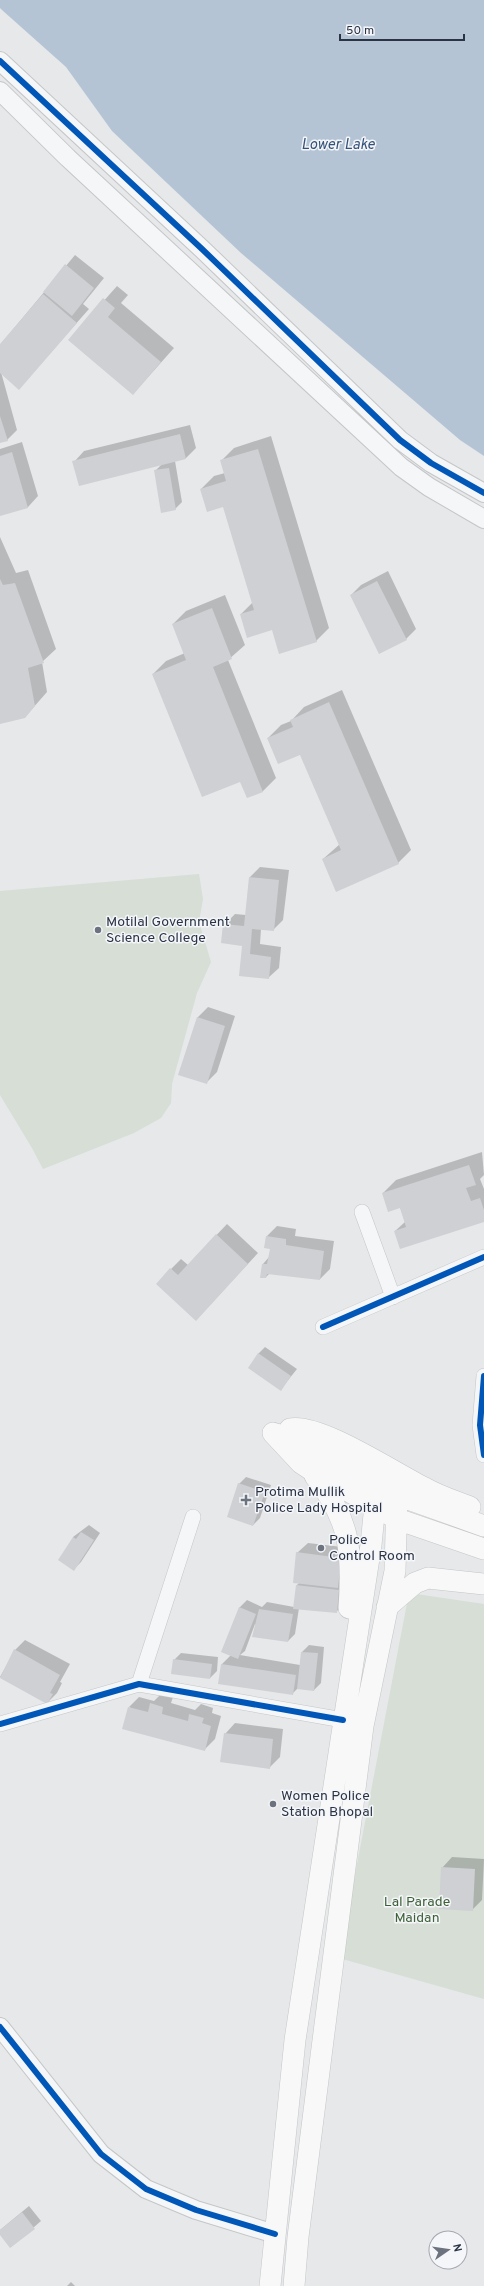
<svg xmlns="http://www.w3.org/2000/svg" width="484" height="2286" font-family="Overpass,sans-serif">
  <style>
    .green { fill: #d6ded6 }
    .water { fill: #b4c4d5 }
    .shadow { fill: #0003 }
    .building { fill: #ced0d3 }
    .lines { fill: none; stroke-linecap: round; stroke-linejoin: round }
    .minor-casing { stroke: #c4c6c8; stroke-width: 16 }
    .tertiary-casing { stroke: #c4c6c8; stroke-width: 20 }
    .secondary-casing { stroke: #c4c6c8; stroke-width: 22 }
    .minor { stroke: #f5f6f7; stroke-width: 15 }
    .tertiary { stroke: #f5f6f7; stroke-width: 18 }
    .secondary { stroke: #f8f8f8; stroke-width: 21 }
    .cycleway-casing { stroke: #f4f6f9; stroke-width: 8 }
    .cycleway { stroke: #0057b8; stroke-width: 6 }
    .poi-dot { fill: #6c737f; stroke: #f4f6f9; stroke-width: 1.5 }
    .labels { text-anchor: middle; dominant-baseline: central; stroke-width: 3; stroke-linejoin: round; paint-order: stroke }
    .poi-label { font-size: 14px; fill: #2b3445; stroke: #f4f6f9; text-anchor: start }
    .park-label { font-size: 14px; fill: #3f6138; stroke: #f4f6f9 }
    .water-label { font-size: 15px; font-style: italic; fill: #34527a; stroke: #f4f6f9 }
  </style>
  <rect width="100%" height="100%" fill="#e6e8ea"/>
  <path class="green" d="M199,874L203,899L199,922L211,962L197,993L172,1084L171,1103L161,1118L134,1133L43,1169L32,1148L0,1095V891Z
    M409,1593L484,1604V1999L339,1958Z"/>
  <path class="water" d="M0,0H484V456L460,440L241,253L112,131L66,67L2,10L0,8Z"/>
  <path class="shadow" d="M75,255L104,278L83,304L89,309L19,388L1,372L17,430L7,440L0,442V345Z
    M117,286L128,295L121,303L174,348L133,394L69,340Z
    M190,425L196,448L186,458L175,461L182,502L175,509L155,471L162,464L74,462L84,451Z
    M271,436L329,628L316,641L272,629L241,614L253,602L224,506L201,489L214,476L225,473L221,461L234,448Z
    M22,442L38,496L28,507L0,515V449Z
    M0,537L16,573L28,570L56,649L42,662L47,692L25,717L0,723Z
    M388,571L416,629L406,639L351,595L361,585Z
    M225,595L245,645L228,660L276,778L263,791L247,797L241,780L153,674L166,661L185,653L173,624L186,611Z
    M342,690L411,850L398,863L323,859L340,844L301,754L268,738L281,725L291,721L304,707Z
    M260,867L289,870L283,920L273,930L261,929L260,944L281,947L279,968L268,978L240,975L243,945L224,925L235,914L246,915L250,877Z
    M208,1007L235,1016L217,1072L207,1082L197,1018Z
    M482,1152L484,1175L480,1179L484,1189V1221L395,1231L405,1222L400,1207L383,1193L396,1180Z
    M227,1224L258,1253L206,1309L171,1269L181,1259L188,1265Z
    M277,1226L296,1229L295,1236L334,1241L330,1269L320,1279L270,1273L266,1277L263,1264L269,1257L271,1248L267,1236Z
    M265,1347L297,1369L281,1389L258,1354Z
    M246,1477L271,1485L260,1518L253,1525L239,1484Z
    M89,1525L100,1533L81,1562L74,1569L73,1537Z
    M308,1543L351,1548L343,1605L336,1612L299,1608L295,1634L288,1641L255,1624L245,1651L240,1655L300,1665L302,1652L309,1645L324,1647L321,1683L314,1690L298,1688L292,1694L219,1683L222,1664L231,1655L222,1651L240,1607L247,1600L262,1607L267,1602L294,1607L297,1585L299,1583L297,1553Z
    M25,1640L70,1664L60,1682L62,1683L57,1693L47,1703L0,1677L15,1650Z
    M181,1653L218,1657L217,1671L210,1678L174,1660Z
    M161,1694L173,1697L171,1703L195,1710L201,1704L213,1708L212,1713L221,1716L215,1739L205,1749L129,1707L139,1697L154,1701Z
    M235,1723L283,1729L280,1757L269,1768L225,1734Z
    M452,1857L484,1859L482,1900L472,1910L442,1868Z
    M29,2206L41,2221L11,2247L0,2230Z
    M71,2282L75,2286H67Z"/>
  <path class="building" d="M65,264L94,288L72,316L43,292Z
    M43,294L77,323L19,390L0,373V344Z
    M103,298L115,308L108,317L161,362L133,395L68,340Z
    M0,416L8,441L0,443Z
    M180,434L186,459L79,486L72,461Z
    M258,449L317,642L279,654L272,630L247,638L240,614L254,610L223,507L207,512L200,489L226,481L220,460Z
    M12,452L28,508L0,516V456Z
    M169,468L176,510L161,513L154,470Z
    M0,579L3,585L15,583L44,663L28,668L35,706L25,718L0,724Z
    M377,581L407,640L379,654L350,595Z
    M212,608L232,659L213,667L263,792L247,798L240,782L202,797L152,674L186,660L172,624Z
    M329,702L399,864L336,892L322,859L341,850L300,755L278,764L267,738L293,727L290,720Z
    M249,877L279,880L274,931L252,929L250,954L271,957L269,979L239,976L242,946L221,943L223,924L244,926Z
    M197,1017L225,1026L207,1084L178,1075Z
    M469,1165L476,1185L466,1188L471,1201L480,1198L484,1210V1222L400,1249L394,1231L406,1227L400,1208L388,1212L382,1193Z
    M216,1234L248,1264L196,1321L156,1284L170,1268L178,1275Z
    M266,1236L286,1239V1245L324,1251L320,1280L267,1274L266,1278H260L262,1264H267L270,1249L264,1248Z
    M258,1353L291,1376L281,1391L248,1368Z
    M238,1483L265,1492L253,1526L227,1517Z
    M81,1532L94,1540L74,1571L58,1560L73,1537L76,1539Z
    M296,1552L341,1558L338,1588L293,1583Z
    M296,1585L339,1590L337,1613L293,1609Z
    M239,1607L256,1614L238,1659L221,1652Z
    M259,1609L293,1614L288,1642L252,1637Z
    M14,1649L60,1675L50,1693L53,1694L47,1704L0,1678Z
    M301,1652L318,1653L314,1691L297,1689Z
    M173,1659L212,1664L210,1679L171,1674Z
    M221,1664L296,1675L293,1695L218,1684Z
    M150,1703L163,1707L162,1714L188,1721L189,1714L204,1718L202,1723L211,1726L205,1751L122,1729L128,1707L148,1712Z
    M224,1733L273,1739L270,1769L220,1762Z
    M441,1867L475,1869L473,1911L439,1909Z
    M22,2212L35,2229L10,2248L0,2235V2230Z"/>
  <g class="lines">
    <g class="minor-casing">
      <path id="minor" d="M362,1212L393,1297
        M323,1327L484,1257
        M484,1376L480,1425L484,1455
        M139,1684L193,1517
        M0,1724L139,1684L343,1720"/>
    </g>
    <g class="tertiary-casing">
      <path id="tertiary" d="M0,61L202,249L400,440L431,463L484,493
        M0,91L68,158L401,467L429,487L484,519
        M0,2027L101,2154L146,2189L196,2210L275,2234"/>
    </g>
    <g class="secondary-casing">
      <path id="secondary" d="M290,1429C318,1422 396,1474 425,1488C439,1496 455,1501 470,1507
        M273,1433L301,1463L310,1469L397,1519L484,1549
        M276,1434L311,1446L397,1495L484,1526
        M315,1476C350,1519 353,1553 349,1608
        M387,1607L415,1583L428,1578L484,1584
        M270,2286L295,2040L371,1545L377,1484
        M294,2286L298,2237L363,1726L395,1571L397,1495"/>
    </g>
    <use href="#minor" class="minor"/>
    <use href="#tertiary" class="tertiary"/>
    <use href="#secondary" class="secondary"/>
    <g class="cycleway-casing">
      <path id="cycleway" d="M0,61L202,249L400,440L431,463L484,493
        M323,1327L484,1257
        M484,1376L480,1425L484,1455
        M0,1724L139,1684L343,1720
        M0,2027L101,2154L146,2189L196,2210L275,2234"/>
    </g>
    <use href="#cycleway" class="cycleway"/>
  </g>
  <g class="poi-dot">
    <circle cx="98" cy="930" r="4"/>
    <path d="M244 1494h4v4h4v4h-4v4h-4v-4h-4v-4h4z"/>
    <circle cx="321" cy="1548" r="4"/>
    <circle cx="273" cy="1804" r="4"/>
  </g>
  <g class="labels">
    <g class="poi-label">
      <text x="106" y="922">Motilal Government<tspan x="106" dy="16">Science College</tspan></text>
      <text x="255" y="1492">Protima Mullik<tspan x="255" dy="16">Police Lady Hospital</tspan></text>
      <text x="329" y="1540">Police<tspan x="329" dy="16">Control Room</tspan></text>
      <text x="281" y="1796">Women Police<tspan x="281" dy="16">Station Bhopal</tspan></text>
    </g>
    <g class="park-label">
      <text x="417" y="1902">Lal Parade<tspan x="417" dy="16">Maidan</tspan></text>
    </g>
    <g class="water-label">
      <text x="338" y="145">Lower Lake</text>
    </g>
  </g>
  <g transform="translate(448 2250) rotate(77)"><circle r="19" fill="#f4f6f9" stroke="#a4a8b1"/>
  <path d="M0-3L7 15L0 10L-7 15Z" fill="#6c737f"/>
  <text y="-6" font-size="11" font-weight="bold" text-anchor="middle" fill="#2b3445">N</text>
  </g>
  <path d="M340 34v6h124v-6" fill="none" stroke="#2b3445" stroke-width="2"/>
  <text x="346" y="34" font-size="12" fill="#2b3445" stroke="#f4f6f9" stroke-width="3" paint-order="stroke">50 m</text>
</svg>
